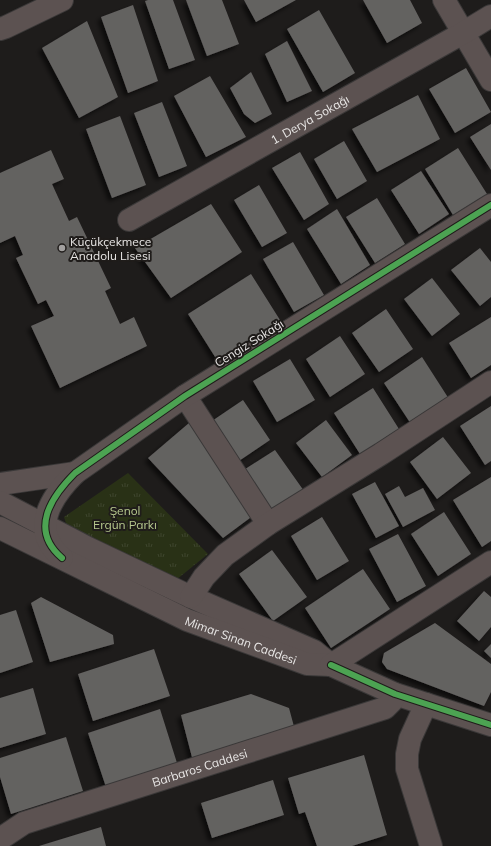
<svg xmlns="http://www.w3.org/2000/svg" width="491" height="846" font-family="Mulish,sans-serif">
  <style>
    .park { fill: url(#park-tufts) }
    .building { fill: #646261; filter: url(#shadow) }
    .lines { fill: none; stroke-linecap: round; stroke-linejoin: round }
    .minor-casing { stroke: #3a3838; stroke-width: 24 }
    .minor { stroke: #5c5251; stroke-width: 22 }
    .cycleway-casing { stroke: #1f1c1a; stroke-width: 8 }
    .cycleway { stroke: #4ca352; stroke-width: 6 }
    .poi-dot { fill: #a2a09f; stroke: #1f1c1a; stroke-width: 1.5 }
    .labels { text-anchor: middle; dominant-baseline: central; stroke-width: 4; stroke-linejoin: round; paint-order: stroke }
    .street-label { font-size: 12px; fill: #e9e7e6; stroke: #1f1c1a }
    .poi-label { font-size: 12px; fill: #e9e7e6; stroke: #1f1c1a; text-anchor: start }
    .park-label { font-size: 12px; fill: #b7c98e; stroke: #1f1c1a }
  </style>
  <defs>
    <pattern id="park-tufts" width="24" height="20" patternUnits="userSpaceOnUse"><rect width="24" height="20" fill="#293116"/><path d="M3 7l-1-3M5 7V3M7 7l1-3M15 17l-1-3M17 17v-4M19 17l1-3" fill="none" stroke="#3e452d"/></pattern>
    <filter id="shadow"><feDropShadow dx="-3.5" dy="3.5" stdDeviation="2" flood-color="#0009"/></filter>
  </defs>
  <rect width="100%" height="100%" fill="#1e1c1b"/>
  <path class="park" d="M128,473L208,554L176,580L67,526L64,517Z"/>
  <path class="building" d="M148,0H173L195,60L169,69L145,1Z
    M186,0H222L239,44L207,56Z
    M244,0H296L256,22Z
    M363,0H410L422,23L387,43Z
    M133,5L158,81L128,93L101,17Z
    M319,10L355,73L323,92L287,29Z
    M87,21L118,97L79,118L42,48Z
    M287,41L312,91L287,102L265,54Z
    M466,68L491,112L455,133L429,89Z
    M251,72L272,114L255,123L244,114L230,88Z
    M210,76L246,137L206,157L174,96Z
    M418,95L440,139L377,172L352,129Z
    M162,102L187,166L159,177L134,113Z
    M120,116L146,185L112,198L86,129Z
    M491,124V170L470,137Z
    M344,141L367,181L337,199L314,159Z
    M458,148L487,194L453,215L425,169Z
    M51,150L64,179L52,184L69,221L77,217L111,288L105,291L120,324L134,317L147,346L60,388L31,326L54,316L46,300L38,304L16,258L23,255L15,236L0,243V173Z
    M300,152L329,204L304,220L272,168Z
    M421,171L449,214L419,234L391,190Z
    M259,185L287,233L262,247L234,200Z
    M377,198L405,244L375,263L346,217Z
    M211,204L242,252L171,298L135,248Z
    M337,209L370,265L341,284L307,229Z
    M293,242L324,295L294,312L263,259Z
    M480,248L491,262V297L480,306L451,270Z
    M251,274L280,320L217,360L188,314Z
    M432,278L460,314L432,336L404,299Z
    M386,309L413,349L379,372L352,333Z
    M491,317V365L471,378L449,343Z
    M340,336L365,374L330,397L306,359Z
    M422,357L449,399L411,424L384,383Z
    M290,359L315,400L277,422L253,381Z
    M373,388L399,429L360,454L334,413Z
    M243,400L270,440L236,463L209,423Z
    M491,406V461L485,465L460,426Z
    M326,420L352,455L322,477L296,443Z
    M189,423L254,515L223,538L148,458Z
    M443,437L471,473L437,499L410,462Z
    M275,450L304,491L270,511L239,473Z
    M491,477V541L482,547L453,500Z
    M375,482L399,526L376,538L352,494Z
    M399,486L405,497L423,488L435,510L403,527L385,494Z
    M444,512L471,554L438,576L411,534Z
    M322,517L349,561L317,580L291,536Z
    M398,534L426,586L397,602L369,549Z
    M272,550L307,597L273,621L239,574Z
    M363,569L390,609L331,648L305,608Z
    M484,591L491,597V627L479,641L457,621Z
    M41,597L113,635L114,644L50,662L31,603Z
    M16,610L33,662L0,673V615Z
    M435,623L491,664V692L484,706L387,669L382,662L384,653Z
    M491,644V658L484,651Z
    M154,649L170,696L93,721L78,674Z
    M33,688L46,734L0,748V698Z
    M251,694L289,708L296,734L194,765L181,715Z
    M160,709L177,763L106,787L88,733Z
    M66,737L83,791L11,814L0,777V758Z
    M364,755L387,835L352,846H317L305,812L299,814L288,778Z
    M273,780L284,815L212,838L201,803Z
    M101,827L106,846H39Z"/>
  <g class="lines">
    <g class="minor-casing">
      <g id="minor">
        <path d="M444,0L491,80"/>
        <path d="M0,29L6,27L62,0"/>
        <path id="s1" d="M129,220L463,33L491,16"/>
        <path d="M185,396L268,524"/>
        <path d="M0,484L75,473"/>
        <path d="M0,502L88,548L191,597L314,651L331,665"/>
        <path id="s2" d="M0,528L187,620L307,664L331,665L395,694L491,725"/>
        <path d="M62,558C29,530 51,497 75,473L185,396L491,205"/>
        <path d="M191,597L204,577L225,555L268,524L381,454L491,382"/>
        <path d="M331,665L491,562"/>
        <path d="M426,704L410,739L407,754V769L431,846"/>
        <path id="s3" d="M0,839L24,823L385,708L392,701L395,694"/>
      </g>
    </g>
    <use href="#minor" class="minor"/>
    <g class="cycleway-casing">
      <path id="cycleway" d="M62,558C29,530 51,497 75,473L185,396L491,205
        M331,665L395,694L491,725"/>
    </g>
    <use href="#cycleway" class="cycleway"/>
  </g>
  <circle class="poi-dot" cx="62" cy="248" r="4"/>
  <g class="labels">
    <g class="street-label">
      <text stroke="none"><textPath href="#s1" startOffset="207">1. Derya Sokağı</textPath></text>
      <text transform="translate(249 343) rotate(-32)">Cengiz Sokağı</text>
      <text stroke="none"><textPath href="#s2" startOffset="266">Mimar Sinan Caddesi</textPath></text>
      <text stroke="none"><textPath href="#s3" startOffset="213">Barbaros Caddesi</textPath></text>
    </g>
    <g class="poi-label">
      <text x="70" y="241">Küçükçekmece<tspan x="70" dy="14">Anadolu Lisesi</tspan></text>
    </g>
    <g class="park-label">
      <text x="125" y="510">Şenol<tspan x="125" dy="14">Ergün Parkı</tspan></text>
    </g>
  </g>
</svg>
